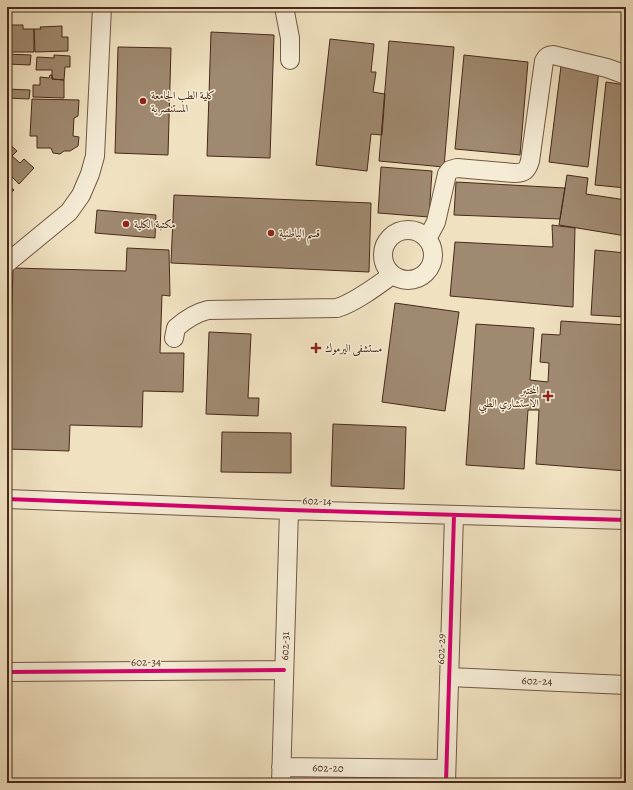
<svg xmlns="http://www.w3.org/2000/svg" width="633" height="790" font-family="Alegreya,Amiri,serif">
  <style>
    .building { fill: #9f8970; stroke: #482919 }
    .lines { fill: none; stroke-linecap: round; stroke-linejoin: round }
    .minor-casing { stroke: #725743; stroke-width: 20 }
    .minor { stroke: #f5ecd6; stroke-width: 18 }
    .cycleway-casing { stroke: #f5ecd6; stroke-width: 6 }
    .cycleway { stroke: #d6006c; stroke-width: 4 }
    .poi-dot { fill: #8f2418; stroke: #f5ecd6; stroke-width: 1.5 }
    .labels { text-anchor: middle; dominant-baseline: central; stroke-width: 3; stroke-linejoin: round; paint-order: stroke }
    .poi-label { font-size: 11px; fill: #482919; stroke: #f5ecd6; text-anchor: start }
    .street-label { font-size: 11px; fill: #482919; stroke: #f5ecd6 }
  </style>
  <rect width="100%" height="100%" fill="#f0e1c0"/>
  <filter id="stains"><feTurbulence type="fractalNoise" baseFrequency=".005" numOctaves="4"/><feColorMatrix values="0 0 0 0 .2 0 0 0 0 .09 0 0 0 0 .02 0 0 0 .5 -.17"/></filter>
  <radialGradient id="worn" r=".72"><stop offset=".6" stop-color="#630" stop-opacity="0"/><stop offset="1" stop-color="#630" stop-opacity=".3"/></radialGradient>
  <path class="building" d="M11,25H23V29H34V52H7V28H10Z
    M62,26V37H68V51L35,52L34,29H41L40,27Z
    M211,32L274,35L270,158L207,156Z
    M330,39L374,44L371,72H376L373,92L385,94L382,135L371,134L367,171L316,165Z
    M389,41L454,47L444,167L379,161Z
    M118,47L171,48L168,155L115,153Z
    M7,54L31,55L30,65L7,64Z
    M54,55L70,56V67H65L64,80L52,79V70H36L37,57L54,58Z
    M464,55L528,62L520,155L455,149Z
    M561,66L599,70L588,167L549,162Z
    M50,75H52V79L64,80V98L33,97V85H40V77L49,78Z
    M606,82L626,85V188L595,185Z
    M7,89L30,90L29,99L7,98Z
    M32,99L79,100L78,116L74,118L73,136L79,137L78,146L70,151H64L60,154L53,153L51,148H37V136H30Z
    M7,142L17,151L12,156L20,163L24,159L34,168L19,184L7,172Z
    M381,167L432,171L429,217L378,213Z
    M567,175L588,178L586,194L626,200V236L559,225Z
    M456,182L565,188L560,219L454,215Z
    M7,184L14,190L7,197Z
    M174,195L371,203L369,272L171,263Z
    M97,210L156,215L155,238L95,233Z
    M552,225L575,228L573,307L450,296L455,242L553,247Z
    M127,248L169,250L170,296L162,295L160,353H184L183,392L143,391L142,427L70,425L69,451L8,449L13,268L126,271Z
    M595,250L626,253V317L591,315Z
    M395,303L459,312L445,411L382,402Z
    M561,321L626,325V471L536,464L539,410H528L524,469L466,465L476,324L534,328L530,380L548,382L549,363L540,362L542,334L560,335Z
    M209,332L251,334L248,398H259L258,416L206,414Z
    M333,424L406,427L404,489L331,486Z
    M222,432L291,433V473L221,472Z"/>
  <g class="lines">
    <g class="minor-casing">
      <path id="minor" d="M284,7L290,38V60
        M383 255a25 25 0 1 1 50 0a25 25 0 1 1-50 0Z
        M427,239L436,222L447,174L450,170L457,168L514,173C524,173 527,171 530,161L544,61C546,57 548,55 553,55L607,68L626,75
        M7,263L69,212L81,195L90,174L95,156L102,7
        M174,338L176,328C186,319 195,313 208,310L337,308C354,303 377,286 392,275
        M7,499L289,510L626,520
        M7,672L284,670
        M449,677L626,685
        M281,767L446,769
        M281,783L289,510
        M446,783L454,515"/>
    </g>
    <use href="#minor" class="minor"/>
    <g class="cycleway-casing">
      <path id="cycleway" d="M7,499L289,510L626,520
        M7,672L284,670
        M446,783L454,515"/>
    </g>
    <use href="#cycleway" class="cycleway"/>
  </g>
  <g class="poi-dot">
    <circle cx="143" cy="101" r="4"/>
    <circle cx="126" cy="224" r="4"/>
    <circle cx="271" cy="233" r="4"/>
    <path d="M314 342h4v4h4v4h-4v4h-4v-4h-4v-4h4z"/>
    <path d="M546 390h4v4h4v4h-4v4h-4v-4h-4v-4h4z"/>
  </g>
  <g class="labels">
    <g class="poi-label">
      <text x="151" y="95">كلية الطب الجامعة<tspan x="151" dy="13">المستنصرية</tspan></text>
      <text x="134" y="224">مكتبة الكلية</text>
      <text x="279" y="233">قسم الباطنية</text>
      <text x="325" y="348">مستشفى اليرموك</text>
      <text x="539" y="390" text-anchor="end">المختبر<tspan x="539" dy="13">الاستشاري الطبي</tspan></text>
    </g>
    <g class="street-label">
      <text transform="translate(317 501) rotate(2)">602-14</text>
      <text transform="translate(285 646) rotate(-88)">602-31</text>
      <text transform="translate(441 649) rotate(-88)">602-29</text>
      <text transform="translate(146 662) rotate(-1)">602-34</text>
      <text transform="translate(537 681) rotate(2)">602-24</text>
      <text transform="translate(328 768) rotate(1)">602-20</text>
    </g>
  </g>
  <rect width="633" height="790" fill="none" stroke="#f0e1c0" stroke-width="24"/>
  <rect x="8" y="8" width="617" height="774" fill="none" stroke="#482919" stroke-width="2"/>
  <rect x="12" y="12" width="609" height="766" fill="none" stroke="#482919"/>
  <rect width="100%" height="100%" filter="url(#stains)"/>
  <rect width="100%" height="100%" fill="url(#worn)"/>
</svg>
